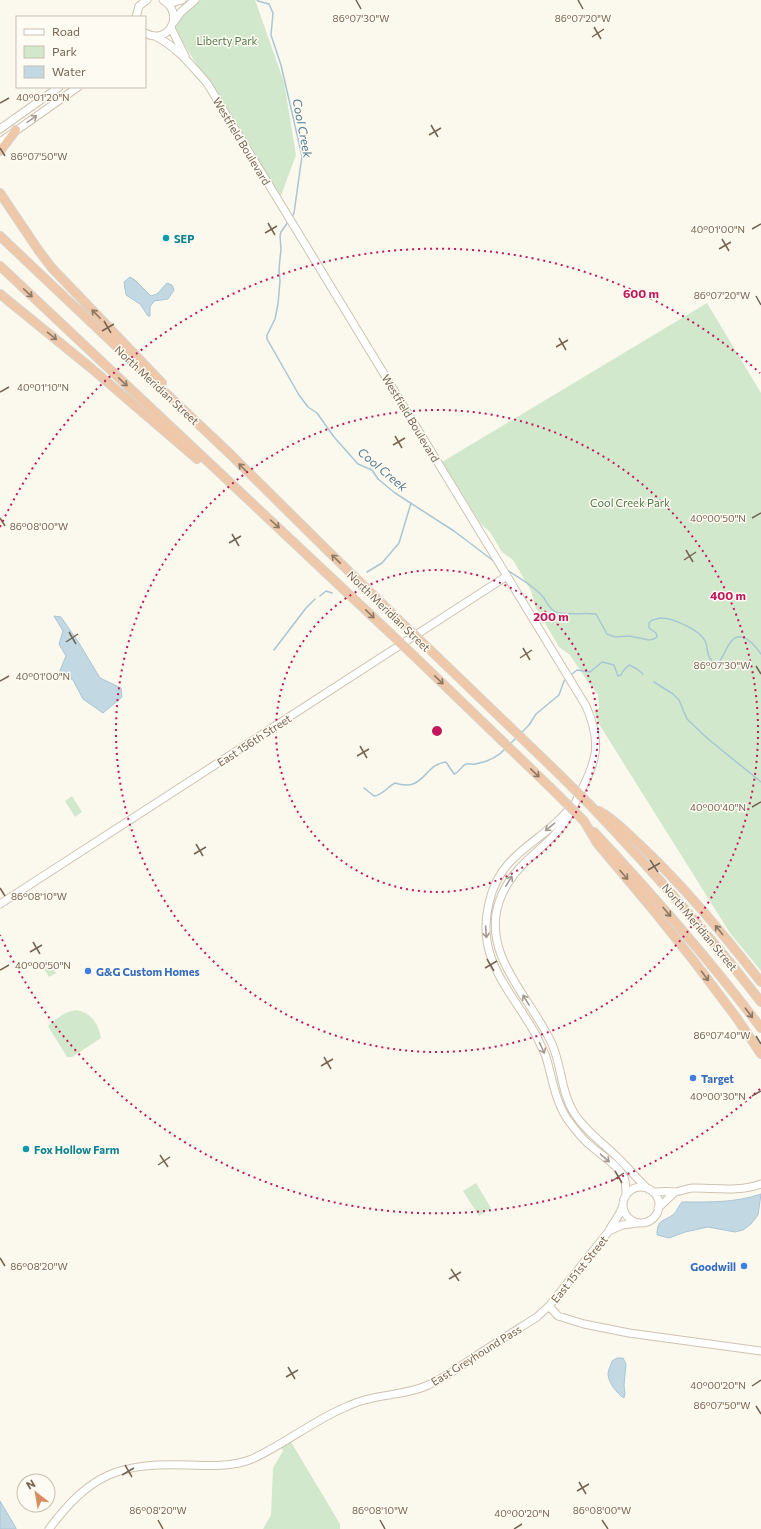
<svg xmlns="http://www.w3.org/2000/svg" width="761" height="1529" font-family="Commissioner,sans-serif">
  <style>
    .green { fill: #d2e8cc }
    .water { fill: #c2d9e4; stroke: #a9c6d4 }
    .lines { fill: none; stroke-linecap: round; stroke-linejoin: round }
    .stream { stroke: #a9c6d4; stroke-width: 1.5 }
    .secondary-casing { stroke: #cfc3b1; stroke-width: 9 }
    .highway-casing { stroke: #d8d4ce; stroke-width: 10 }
    .secondary { stroke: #fff; stroke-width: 7 }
    .highway { stroke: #efc8aa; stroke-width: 8 }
    .highway-bridge-casing { stroke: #d8d4ce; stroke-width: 10; stroke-linecap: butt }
    .highway-bridge { stroke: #efc8aa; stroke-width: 8 }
    .oneway { stroke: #a59a8e }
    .oneway2 { stroke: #8d7863 }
    .ticks { fill: none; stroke: #756451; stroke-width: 1.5 }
    .ring { fill: none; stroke: #c2185b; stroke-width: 2; stroke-dasharray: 2 4 }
    .culture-dot { fill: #0f9aa8; stroke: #fefbf3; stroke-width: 1.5 }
    .shop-dot { fill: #3f7fe0; stroke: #fefbf3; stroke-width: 1.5 }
    .labels { text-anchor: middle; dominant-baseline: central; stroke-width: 3; stroke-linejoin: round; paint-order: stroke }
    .park-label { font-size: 11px; fill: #50794a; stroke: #fefbf3 }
    .street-label { font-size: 11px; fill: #756451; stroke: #fefbf3 }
    .culture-label { font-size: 11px; font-weight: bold; fill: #0d838f; stroke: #fefbf3; text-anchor: start }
    .shop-label { font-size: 11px; font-weight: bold; fill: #366cbe; stroke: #fefbf3; text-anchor: start }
    .water-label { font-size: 12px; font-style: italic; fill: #50788c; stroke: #fefbf3 }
    .ticks-label { font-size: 10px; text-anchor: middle; fill: #756451; stroke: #fefbf3; stroke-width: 3; stroke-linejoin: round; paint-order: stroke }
    .centre { fill: #c2185b; stroke: #fefbf3; stroke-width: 2 }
    .ring-label { font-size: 12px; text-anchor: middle; font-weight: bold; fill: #c2185b; stroke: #fefbf3; stroke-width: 3; stroke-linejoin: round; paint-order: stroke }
  </style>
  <rect width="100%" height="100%" fill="#fbf8ed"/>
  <path class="green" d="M201,0H255L284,82L296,155L279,201L175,29C175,16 190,6 201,0Z
    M707,303L761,393V971L730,933L599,724L594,711L599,708L598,695L584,676L570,655L559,647L536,608L531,591L513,560L502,552L490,532L481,524L442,462Z
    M72,796L82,812L75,817L65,801Z
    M47,960L56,973L49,977L41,964Z
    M76,1010C92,1013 98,1023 101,1038L72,1057H67L48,1026C57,1018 64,1012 76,1010Z
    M476,1183L491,1208L479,1216L463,1191Z
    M291,1442L340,1524V1529H263L271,1515L273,1468L283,1451L281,1446Z"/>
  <path class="water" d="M130,277L135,280L151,296L157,294L167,283L172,285L174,290L168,299L154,301L150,307V316H148L140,304L126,295L124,282Z
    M54,616L61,617L79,643L100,678L121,688L122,697L103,713L83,699L73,680L59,673L66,656L59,644L63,631Z
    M761,1194L758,1215L751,1224L743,1230L735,1232L708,1227L685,1232L669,1238L657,1235C657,1218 664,1222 674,1214C677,1211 679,1205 682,1202C709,1202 735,1203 761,1194Z
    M617,1358H623L626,1364L624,1385L625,1394L624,1398C617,1394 608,1382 608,1374C608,1370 611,1365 612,1361Z
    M0,1501L16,1528V1529H0Z"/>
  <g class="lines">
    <path class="stream" d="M257,0L258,1L269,4L273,13L271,35L281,65L302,156L294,213L292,217
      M288,222L281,232L280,236L281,249L279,269L280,281L278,304L275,319L267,335V339L299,395L308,407L317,413L334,437L358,464L372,470L378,479L395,493L454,531L495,562
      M507,570C519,578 535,586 544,598C547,603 549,609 556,612C568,616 582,612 596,614L607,634L615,637L629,636L649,640L654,639L657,637L656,633L649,628V623L652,620C655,620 658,618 661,618C673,618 700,630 705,641C709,648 705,653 712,661L719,662C723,657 725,651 728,646C739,626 753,643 761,654
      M367,572L382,563L399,543L411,503
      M320,596L326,591L332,593
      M274,650L306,608L315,599
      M571,675L577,670L590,672L602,662L614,665L618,676L621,675L623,671L629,665L637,669L643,674
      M654,682L673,694L679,700L687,719L707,738L761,782
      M521,733L529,725L536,714L559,695L564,681L566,679
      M510,744L517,737
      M364,788L374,796C383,795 387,787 395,783C424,793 424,764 446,762L454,774C460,772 461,766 466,764C469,763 472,765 475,764C488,762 498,757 506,748"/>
    <g class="secondary-casing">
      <path id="secondary" d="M164,0L175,2L182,0
        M136,17L139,6L147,0
        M174,22L181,12L195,0
        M171,28L185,56
        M145,33C168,46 186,14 163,0
        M155,36C177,47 191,65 207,83L586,706C603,745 596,761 578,797C572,810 566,823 556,833C533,858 511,868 499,902C481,956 532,999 552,1044C562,1067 561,1092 574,1113C585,1130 600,1141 614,1154C626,1165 636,1178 648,1189
        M0,129L59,87
        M0,142L78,87
        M570,808C553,830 527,843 509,863C499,874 492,889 489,903C475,959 511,990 536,1035C539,1042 543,1049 546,1057C553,1080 555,1104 571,1124C577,1132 583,1140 591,1146C602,1156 617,1164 624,1177C626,1183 626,1189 626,1195
        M0,904L507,576
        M623 1205a18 18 0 1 1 36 0a18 18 0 1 1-36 0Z
        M653,1192C660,1192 668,1191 674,1192C680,1192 687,1188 693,1188C715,1188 740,1192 761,1184
        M658,1208L675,1192
        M609,1231L622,1225L637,1223
        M549,1306L609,1231C613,1222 620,1216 623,1205
        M49,1529C92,1472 120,1463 189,1465C211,1466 232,1467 252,1459C281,1446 309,1424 339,1410C346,1407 354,1403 361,1401C383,1394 405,1395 426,1386C443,1379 458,1368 473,1358C494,1344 515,1331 537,1317L549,1306L558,1316L584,1324L629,1333L761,1351"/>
    </g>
    <g class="highway-casing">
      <path id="highway" d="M0,151L16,130
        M0,193L39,251L52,268L162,383
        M0,236L229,453L326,549L404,625
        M0,266C130,389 261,510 390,633
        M0,294L91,368L197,459
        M425,645L560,775
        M411,653L554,791
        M590,805C650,868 708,933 761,1002
        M599,811C614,819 626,832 639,844C684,886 723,934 761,982
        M584,821L597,843L654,911L693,960L736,1017L761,1054
        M594,832C653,895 709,959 761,1028"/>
    </g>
    <use href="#secondary" class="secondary"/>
    <use href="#highway" class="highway"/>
    <g class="highway-bridge-casing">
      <path id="highway-bridge" d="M404,625L425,645
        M390,633L411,653
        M560,775L590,805
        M554,791L584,821"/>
    </g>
    <use href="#highway-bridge" class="highway-bridge"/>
  </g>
  <defs><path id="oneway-shaft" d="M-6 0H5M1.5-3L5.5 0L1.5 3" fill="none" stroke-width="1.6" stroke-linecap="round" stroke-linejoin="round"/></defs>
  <g class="oneway">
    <use href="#oneway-shaft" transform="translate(32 119) rotate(-35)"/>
    <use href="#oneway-shaft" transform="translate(550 827) rotate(141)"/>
    <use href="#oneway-shaft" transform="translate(509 881) rotate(-58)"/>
    <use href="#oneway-shaft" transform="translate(486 932) rotate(86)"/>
    <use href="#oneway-shaft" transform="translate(526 1000) rotate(-122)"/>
    <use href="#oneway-shaft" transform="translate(542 1048) rotate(65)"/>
    <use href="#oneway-shaft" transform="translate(605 1158) rotate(41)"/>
  </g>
  <g class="oneway2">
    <use href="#oneway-shaft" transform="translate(28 293) rotate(43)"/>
    <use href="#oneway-shaft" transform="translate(96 314) rotate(-134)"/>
    <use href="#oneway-shaft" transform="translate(52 336) rotate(39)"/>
    <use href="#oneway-shaft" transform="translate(123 382) rotate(43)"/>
    <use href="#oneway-shaft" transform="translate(243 468) rotate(-135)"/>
    <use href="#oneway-shaft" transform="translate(275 524) rotate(42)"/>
    <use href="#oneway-shaft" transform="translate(336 559) rotate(-136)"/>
    <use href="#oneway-shaft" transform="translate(370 614) rotate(44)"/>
    <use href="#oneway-shaft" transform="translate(439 680) rotate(44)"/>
    <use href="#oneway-shaft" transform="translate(535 773) rotate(44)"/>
    <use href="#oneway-shaft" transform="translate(624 875) rotate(49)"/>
    <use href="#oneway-shaft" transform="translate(667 912) rotate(49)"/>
    <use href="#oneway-shaft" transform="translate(719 930) rotate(-129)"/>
    <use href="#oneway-shaft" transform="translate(705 976) rotate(53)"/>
    <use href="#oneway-shaft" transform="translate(749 1013) rotate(53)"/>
  </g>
  <path class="ticks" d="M356,0L361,9M578,0L583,9M594,27L601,39M592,37L604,29M0,103L9,98M431,125L438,137M429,135L441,128M0,148L5,156M268,223L275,235M752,229L761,224M265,233L277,226M722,239L729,251M719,249L731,242M756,296L761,305M104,321L111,333M102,331L114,324M559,338L566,350M556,347L568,340M0,392L9,387M395,436L402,448M393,445L405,438M0,518L5,526M752,518L761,513M232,534L239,546M229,543L241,536M686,550L693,562M684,560L696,552M69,632L76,644M66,642L78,634M523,648L530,660M520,658L532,650M756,666L761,674M0,681L9,676M360,746L367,758M357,756L369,749M752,807L761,802M196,844L203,856M194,854L206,847M650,860L658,872M648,870L660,863M0,888L5,896M33,942L40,954M30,952L42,945M487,959L494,971M485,968L497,961M0,970L9,965M756,1036L761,1044M324,1057L331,1069M321,1066L333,1059M752,1096L761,1091M160,1155L168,1167M158,1165L170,1157M615,1171L622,1183M612,1181L624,1173M0,1258L5,1266M451,1269L459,1281M449,1279L461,1272M288,1367L295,1379M286,1377L298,1370M752,1386L761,1380M756,1406L761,1414M125,1465L132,1477M122,1475L134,1468M579,1482L586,1494M577,1491L589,1484M158,1520L163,1529M380,1520L385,1529M602,1520L608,1529M514,1529L522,1524"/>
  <g class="ring">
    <circle cx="437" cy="731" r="161"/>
    <circle cx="437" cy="731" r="321"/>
    <path d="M760 1089A482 482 0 0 1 0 935M0 527A482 482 0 0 1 760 373"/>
  </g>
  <g class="culture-dot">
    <circle cx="166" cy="238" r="4"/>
    <circle cx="26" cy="1149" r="4"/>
  </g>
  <g class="shop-dot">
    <circle cx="88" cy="971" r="4"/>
    <circle cx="693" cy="1078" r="4"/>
    <circle cx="744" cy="1266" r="4"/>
  </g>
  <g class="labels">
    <g class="park-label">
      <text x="227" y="40">Liberty Park</text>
      <text x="630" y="502">Cool Creek Park</text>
    </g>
    <g class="street-label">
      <text transform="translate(242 141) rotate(59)">Westfield Boulevard</text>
      <text transform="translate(157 385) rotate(43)">North Meridian Street</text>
      <text transform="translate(411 418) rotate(59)">Westfield Boulevard</text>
      <text transform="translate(389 611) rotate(44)">North Meridian Street</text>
      <text transform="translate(254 740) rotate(-33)">East 156th Street</text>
      <text transform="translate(700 927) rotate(50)">North Meridian Street</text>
      <text transform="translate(579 1269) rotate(-51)">East 151st Street</text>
      <text transform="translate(476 1355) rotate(-32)">East Greyhound Pass</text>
    </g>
    <g class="culture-label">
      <text x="174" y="238">SEP</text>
      <text x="34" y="1149">Fox Hollow Farm</text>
    </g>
    <g class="shop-label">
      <text x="96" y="971">G&amp;G Custom Homes</text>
      <text x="701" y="1078">Target</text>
      <text x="736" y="1266" text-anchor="end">Goodwill</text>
    </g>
    <g class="water-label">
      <text transform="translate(303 128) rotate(79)">Cool Creek</text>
      <text transform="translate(383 469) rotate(40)">Cool Creek</text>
    </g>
  </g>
  <g class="ticks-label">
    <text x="583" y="22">86°07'20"W</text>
    <text x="361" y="22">86°07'30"W</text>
    <text x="43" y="101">40°01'20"N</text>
    <text x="39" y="160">86°07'50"W</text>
    <text x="718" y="233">40°01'00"N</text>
    <text x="722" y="299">86°07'20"W</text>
    <text x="43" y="391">40°01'10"N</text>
    <text x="718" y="522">40°00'50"N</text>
    <text x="39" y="530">86°08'00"W</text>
    <text x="722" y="669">86°07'30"W</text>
    <text x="43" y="680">40°01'00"N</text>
    <text x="718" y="811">40°00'40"N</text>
    <text x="39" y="900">86°08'10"W</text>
    <text x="43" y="969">40°00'50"N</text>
    <text x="722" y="1039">86°07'40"W</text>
    <text x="718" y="1100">40°00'30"N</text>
    <text x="39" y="1270">86°08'20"W</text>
    <text x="718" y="1389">40°00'20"N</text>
    <text x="722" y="1409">86°07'50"W</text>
    <text x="158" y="1514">86°08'20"W</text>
    <text x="380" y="1514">86°08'10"W</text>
    <text x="602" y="1514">86°08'00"W</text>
    <text x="522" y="1517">40°00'20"N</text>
  </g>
  <circle cx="437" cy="731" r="6" class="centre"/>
  <g class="ring-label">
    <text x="641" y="298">600 m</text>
    <text x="728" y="600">400 m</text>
    <text x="551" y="621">200 m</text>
  </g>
  <rect x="16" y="16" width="130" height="72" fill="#fefbf3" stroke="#c7bfb2"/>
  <rect x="24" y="29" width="20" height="6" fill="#ffffff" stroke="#c7bfb2"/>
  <text x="52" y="36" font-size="12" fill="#756451">Road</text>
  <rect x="24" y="46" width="20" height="12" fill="#d2e8cc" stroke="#c7bfb2"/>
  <text x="52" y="56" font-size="12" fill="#756451">Park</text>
  <rect x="24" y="66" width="20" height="12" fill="#c2d9e4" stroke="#c7bfb2"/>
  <text x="52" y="76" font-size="12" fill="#756451">Water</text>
  <g transform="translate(36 1493) rotate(329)"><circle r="19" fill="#fefbf3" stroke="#c7bfb2"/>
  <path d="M0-3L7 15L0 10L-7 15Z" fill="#d88e5f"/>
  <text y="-6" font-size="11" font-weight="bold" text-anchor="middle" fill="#756451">N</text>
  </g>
</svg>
